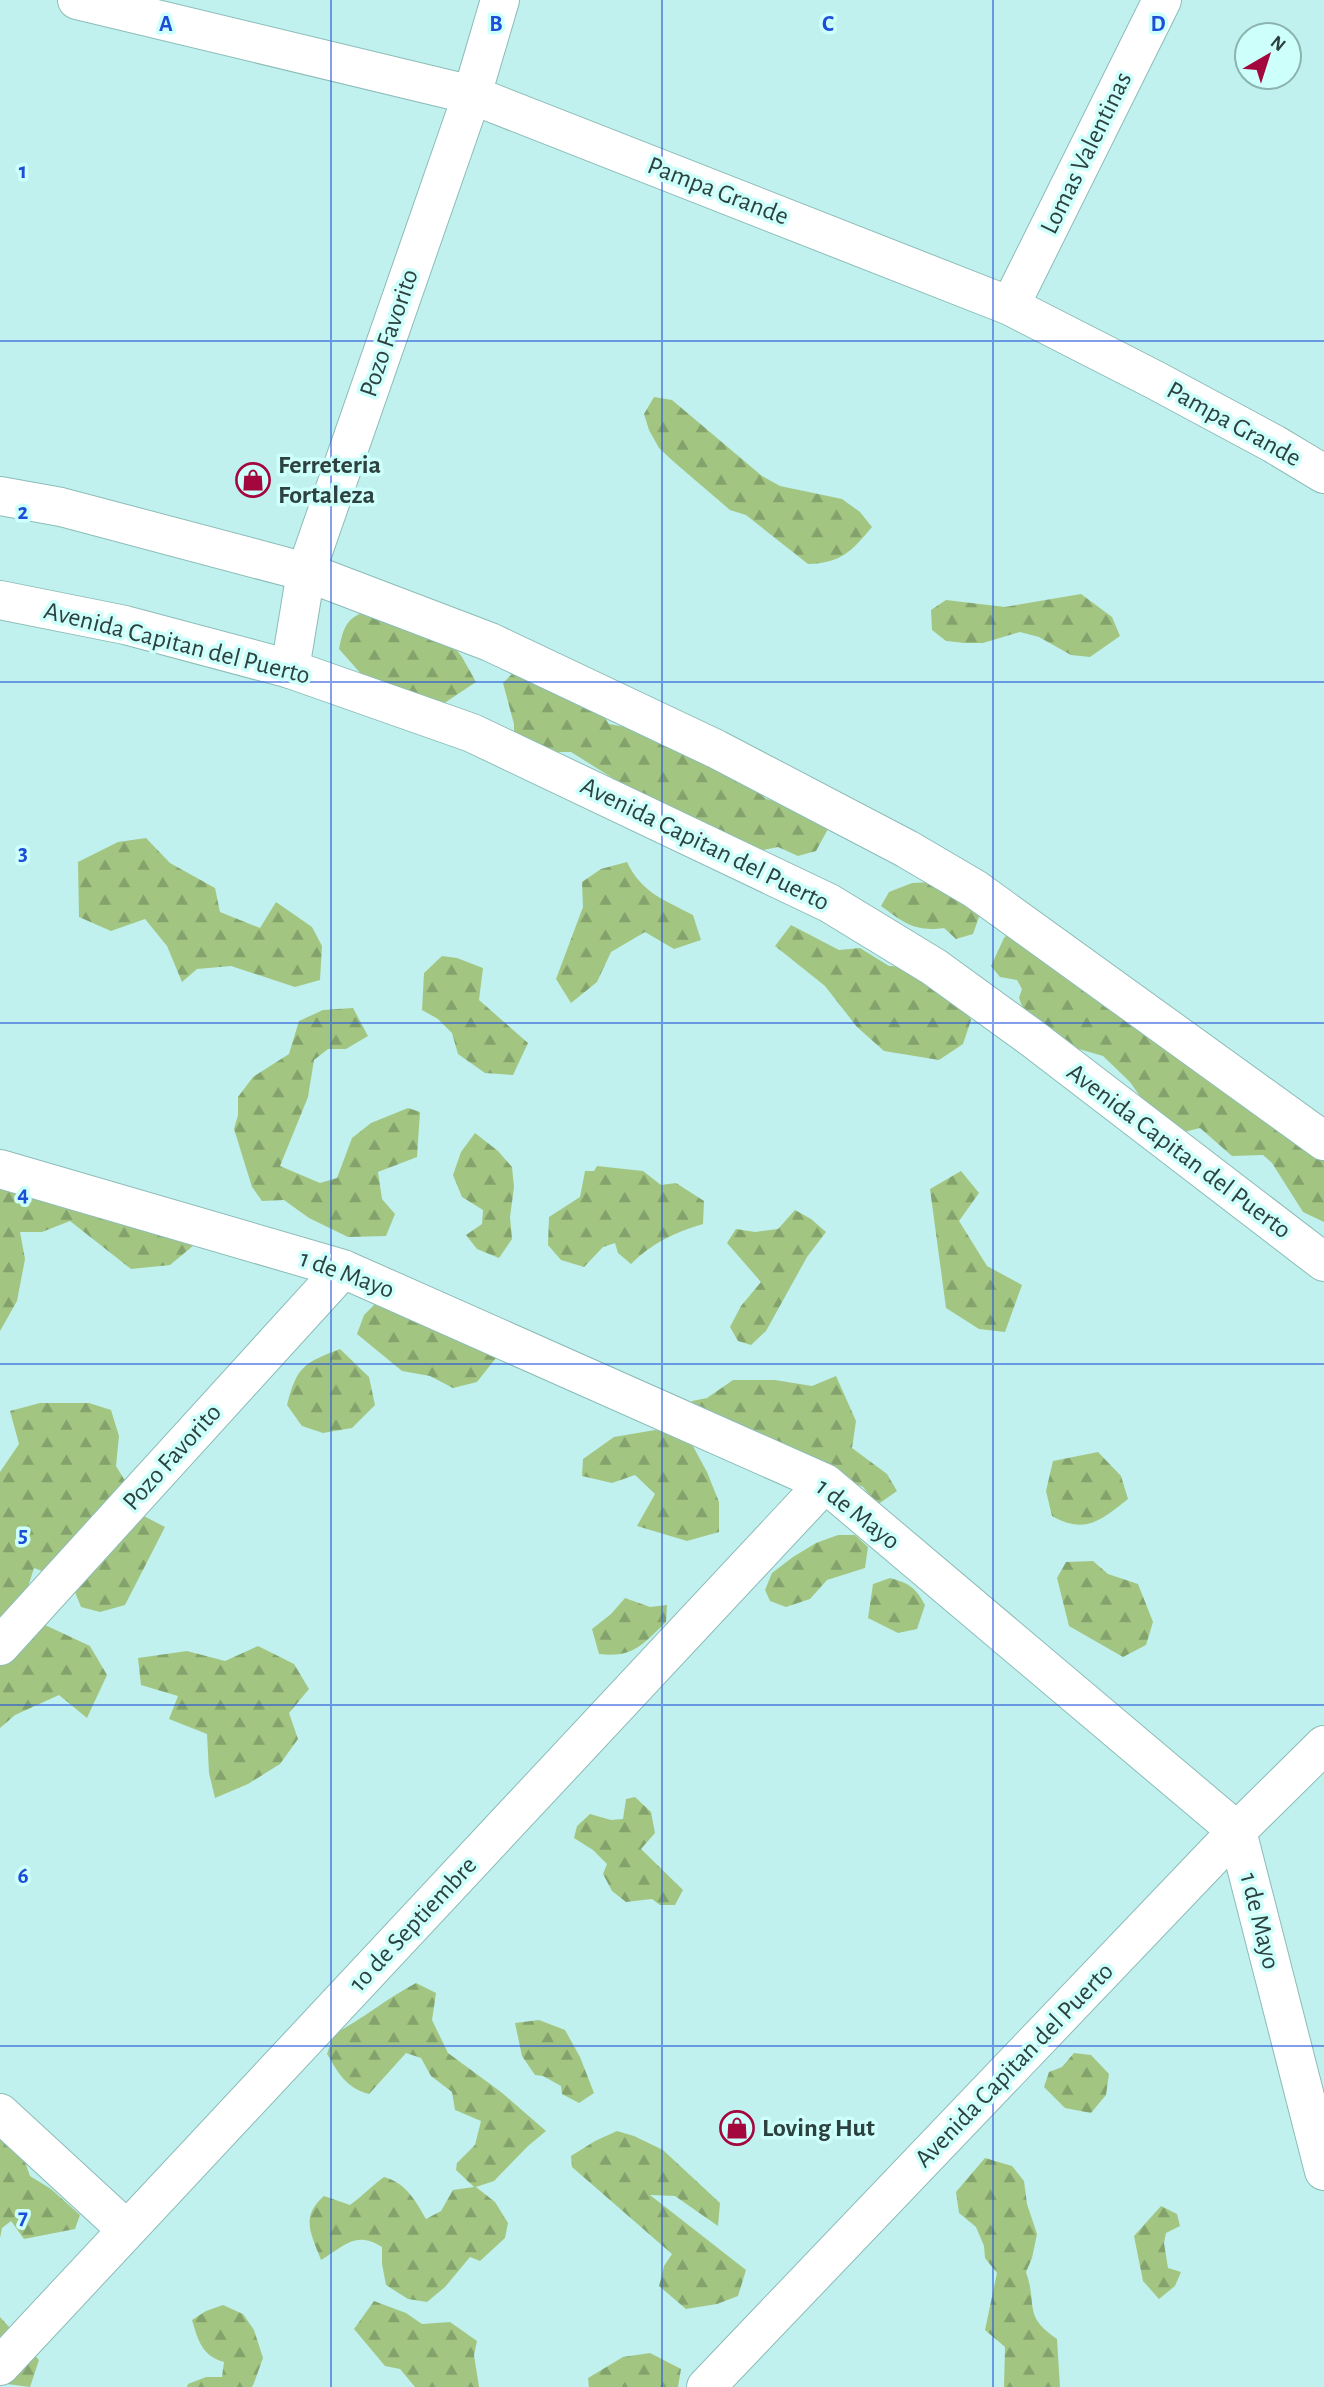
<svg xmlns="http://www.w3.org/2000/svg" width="1324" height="2387" font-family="'Alegreya Sans',sans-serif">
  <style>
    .forest { fill: url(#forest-firs) }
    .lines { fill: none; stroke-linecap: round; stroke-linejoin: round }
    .street-casing { stroke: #8cbcb8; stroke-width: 40 }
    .secondary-casing { stroke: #8cbcb8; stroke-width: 40 }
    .street { stroke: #fff; stroke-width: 38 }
    .secondary { stroke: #fff; stroke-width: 38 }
    .grid { fill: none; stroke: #1d4ed8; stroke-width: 2; stroke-opacity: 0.55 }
    .labels { text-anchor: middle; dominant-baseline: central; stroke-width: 7; stroke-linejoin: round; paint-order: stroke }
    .street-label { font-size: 26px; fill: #2d4140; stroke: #cdfffb }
    .poi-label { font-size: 26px; font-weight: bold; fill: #2d4140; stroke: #cdfffb; text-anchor: start }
    .grid-label { font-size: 23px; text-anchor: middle; font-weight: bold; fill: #1d4ed8; stroke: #cdfffb; stroke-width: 7; stroke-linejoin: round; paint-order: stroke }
  </style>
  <defs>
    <pattern id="forest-firs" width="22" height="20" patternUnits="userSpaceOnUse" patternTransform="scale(1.75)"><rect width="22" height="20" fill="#a2c682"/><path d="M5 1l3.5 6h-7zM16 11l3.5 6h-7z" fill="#84a26c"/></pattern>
  </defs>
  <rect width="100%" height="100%" fill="#c0f1ee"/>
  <path class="forest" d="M654,397L672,400L762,476L780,486L842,499L860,512L872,527C851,552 841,563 808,564L746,515L730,510L674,462L659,448L649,430L644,414Z
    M1081,594L1112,617L1120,636L1090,657L1071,655L1039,637L1020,632L983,643H965L946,641L932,630L931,610L946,600L1005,607Z
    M377,606L444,634L462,657L476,682L425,716L387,703L339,649C345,619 349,618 377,606Z
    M517,669L595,703L609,724L641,730L739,777L766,799L797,807L828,829L816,851L798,856L778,847L759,851L654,804L571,752H514V724L503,683Z
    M146,838L170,863L215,888L220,912L260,928L276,902L312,927L322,946L320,980L295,987L231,966L197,969L182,982L167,946L145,919L111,931L79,917L78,862L118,842Z
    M627,862C641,892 664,900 693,915L701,940L674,949L645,932L611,952L597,982L571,1003L556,979L583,907L582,882L601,869Z
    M934,882L980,914L973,934L956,939L944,928C915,932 904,923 881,906L889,892L912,883Z
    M791,925L839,950L860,948L889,966L925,967L955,992L971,1020L963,1044L939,1060L884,1051L857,1027L825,986L775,946Z
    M1012,930L1039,952L1052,969L1063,971L1324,1137V1222L1303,1212L1272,1163L1263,1155L1232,1156L1200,1128L1180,1133L1163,1129L1130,1082L1103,1056L1034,1036L1019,998L1022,989L1017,980L1000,977L991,966L1004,938Z
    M442,956L457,958L483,968L479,1000L528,1043L513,1075L485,1073L458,1054L452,1033L438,1019L422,1010L424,973Z
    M353,1008L368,1036L346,1049H328L314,1060L308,1097L280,1166L320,1183L337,1178L352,1138L371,1123L408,1108L420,1112L417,1157L378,1172L382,1199L395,1214L386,1236L348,1237L309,1218L284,1200L262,1201L252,1187L234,1129L238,1115V1097L253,1077L289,1054L299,1021L323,1010Z
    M475,1133L498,1151L512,1167L514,1187L510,1217L512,1239L499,1258L477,1249L466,1235L482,1224L483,1210L462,1197L453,1175L461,1152Z
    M597,1166L643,1171L661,1185L676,1183L704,1201L703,1224C675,1232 652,1243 631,1264L618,1253L615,1243L603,1247L584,1267L561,1260L548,1245L549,1217L580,1197L585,1171H594Z
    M0,1169L194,1245L170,1265L131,1269L70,1221L42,1232H20L25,1259L17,1301L0,1331Z
    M961,1171L979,1193L959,1221L987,1266L1022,1285L1005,1332L979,1329L946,1308L930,1189Z
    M795,1210L811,1219L826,1232L807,1257L766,1331L751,1345L738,1341L730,1327L741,1306L761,1282L727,1243L736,1229L755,1232L778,1229Z
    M377,1302L488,1332L496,1358L477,1382L453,1388L430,1376L402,1371L357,1334L364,1315Z
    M340,1349L369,1377L375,1405L352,1428L323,1433L302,1426L287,1405C297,1366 304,1363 340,1349Z
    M836,1376L856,1421L852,1448L887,1474L897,1491L877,1505L863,1487L828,1472L801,1451L761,1437L692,1424V1401L707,1398L733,1380H775L812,1386Z
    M40,1403H89L111,1410L119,1436L116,1466L127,1484L138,1513L165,1527L125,1605L100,1612L81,1607L71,1582L34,1568L27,1590L0,1619V1472L19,1444L10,1411Z
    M655,1430L688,1437L707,1472L719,1502V1532L687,1541L637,1526L655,1494L635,1475L612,1483L582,1476L583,1459L614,1437Z
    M1098,1452L1121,1476L1128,1499C1101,1520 1086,1535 1052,1516L1046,1491L1053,1461Z
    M838,1535H855L868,1547L865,1568L827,1580L810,1599L786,1607L770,1601L765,1590L772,1573L793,1557L816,1543Z
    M1093,1561L1108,1574L1138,1584L1153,1622L1146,1645L1123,1657L1069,1626L1057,1578L1066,1562Z
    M890,1578C909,1583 916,1588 925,1605L917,1629L898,1633L868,1618L873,1584Z
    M625,1598L650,1607L667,1605L666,1622C642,1645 633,1658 599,1654L592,1629L611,1614Z
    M45,1625L90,1646L107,1675L87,1718L59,1695L15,1715L0,1728V1647Z
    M258,1646L294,1664L309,1689L289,1713L298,1739L280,1764L248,1784L215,1798L209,1773L207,1734L169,1719L178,1696L141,1685L138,1658L187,1651L225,1661Z
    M635,1797L651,1812L655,1833L641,1849L683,1890L675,1905H660L652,1899L626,1902L612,1891L603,1874L607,1864L593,1850L574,1838L577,1826L590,1814L611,1820L623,1819L626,1799Z
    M416,1983L436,1993L432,2020L448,2053L501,2092L546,2131L528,2146L494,2181L476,2187L495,2202L508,2223L505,2238L480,2261L470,2257L445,2287L427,2302L408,2299L386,2285L382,2264V2247C356,2230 344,2246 321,2260C311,2233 300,2217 324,2196L350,2205C363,2196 371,2186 384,2177C406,2183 415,2200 426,2219L441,2211L453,2190L474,2187L456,2170L457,2163L475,2145L481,2121L455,2110L452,2092L431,2076L421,2058L406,2053L369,2094C345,2087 340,2075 327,2054L334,2034C363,2019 387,1998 416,1983Z
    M539,2020L565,2030L580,2057L594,2093L579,2103L562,2094L561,2086L543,2076L535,2075L522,2056L515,2023Z
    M1074,2053L1091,2055L1109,2074L1106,2095L1091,2113L1065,2108L1044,2087L1049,2072L1062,2067Z
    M617,2131L634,2136L663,2150L720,2203L718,2226L675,2196L650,2195L746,2270L738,2296L717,2304L686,2309L659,2286L664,2266L672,2254L572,2167L571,2156L595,2141Z
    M0,2134L25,2162L30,2176L51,2189L80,2215L75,2229L24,2239L11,2221L2,2228L0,2238Z
    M985,2158L1012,2166L1024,2181L1027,2204L1037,2234L1032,2258L1026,2272C1038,2306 1022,2315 1057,2339L1060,2387H1004L1005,2347L985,2330L997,2273L985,2258L984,2246L976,2227L959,2213L956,2192Z
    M1161,2206L1177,2214L1180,2226L1166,2233L1164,2243L1168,2268L1181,2272L1175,2286L1159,2299L1143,2281L1134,2236Z
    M374,2301L406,2313L422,2324L450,2322L477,2341L474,2355L479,2387H415L400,2369L385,2366L354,2329Z
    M223,2305L243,2314L254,2330L263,2358L254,2383L252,2387H187L188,2384L206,2377H222L224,2362C202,2356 198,2340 192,2320L206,2311Z
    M0,2317L39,2360L30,2387L0,2383Z
    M650,2353L681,2369L678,2387H589L588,2378L623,2357Z"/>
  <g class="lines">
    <g class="street-casing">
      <path id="street" d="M77,0L472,95L1010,306L1155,380L1274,444L1324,474
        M1010,306L1162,0
        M290,669L306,572L472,95L500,0
        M0,1169L343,1269L825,1483L1237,1831L1324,2171
        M0,1646L343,1269
        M0,2113L127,2230
        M0,2366L825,1483
        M706,2387L1237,1831L1324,1745"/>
    </g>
    <g class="secondary-casing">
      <path id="secondary" d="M0,496L61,507L306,572L490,642L716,749L907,849L975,889L1324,1141
        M0,600L125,625L290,669L472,733L829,903L934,967L1032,1038L1324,1262"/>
    </g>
    <use href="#street" class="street"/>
    <use href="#secondary" class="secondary"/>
  </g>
  <path class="grid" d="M331,0V2387M662,0V2387M993,0V2387M0,341H1324M0,682H1324M0,1023H1324M0,1364H1324M0,1705H1324M0,2046H1324"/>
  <defs>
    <g id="shop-ring" transform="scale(1.75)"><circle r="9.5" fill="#cdfffb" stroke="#a3073e" stroke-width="1.5"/><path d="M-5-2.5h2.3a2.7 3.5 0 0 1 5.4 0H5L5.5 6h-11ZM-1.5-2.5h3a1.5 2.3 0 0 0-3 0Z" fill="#a3073e"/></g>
  </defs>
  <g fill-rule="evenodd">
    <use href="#shop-ring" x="253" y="480"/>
    <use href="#shop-ring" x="737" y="2128"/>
  </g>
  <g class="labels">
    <g class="street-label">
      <text transform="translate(1086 153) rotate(-64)">Lomas Valentinas</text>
      <text transform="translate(718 191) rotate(21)">Pampa Grande</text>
      <text transform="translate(389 333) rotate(-71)">Pozo Favorito</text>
      <text transform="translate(1234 424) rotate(29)">Pampa Grande</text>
      <text transform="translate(177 643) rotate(14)">Avenida Capitan del Puerto</text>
      <text transform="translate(705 844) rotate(26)">Avenida Capitan del Puerto</text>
      <text transform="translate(1179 1151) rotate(37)">Avenida Capitan del Puerto</text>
      <text transform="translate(347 1274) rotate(20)">1 de Mayo</text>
      <text transform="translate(172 1457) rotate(-48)">Pozo Favorito</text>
      <text transform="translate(858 1514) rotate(38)">1 de Mayo</text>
      <text transform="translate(1260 1921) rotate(76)">1 de Mayo</text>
      <text transform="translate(413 1924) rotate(-47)">1o de Septiembre</text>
      <text transform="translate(1014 2065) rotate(-46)">Avenida Capitan del Puerto</text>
    </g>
    <g class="poi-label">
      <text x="278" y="465">Ferreteria<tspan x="278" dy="30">Fortaleza</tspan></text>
      <text x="762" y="2128">Loving Hut</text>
    </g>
  </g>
  <g class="grid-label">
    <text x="166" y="31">A</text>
    <text x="496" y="31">B</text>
    <text x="828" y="31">C</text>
    <text x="1158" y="31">D</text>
    <text x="23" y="178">1</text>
    <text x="23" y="519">2</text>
    <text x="23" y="860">3</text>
    <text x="23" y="1201">4</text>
    <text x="23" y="1542">5</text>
    <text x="23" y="1883">6</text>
    <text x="23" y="2224">7</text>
  </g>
  <g transform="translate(1268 56) rotate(39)"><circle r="33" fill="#cdfffb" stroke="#8db3b0" stroke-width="2"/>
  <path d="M0-5L12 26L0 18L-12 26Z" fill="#a3073e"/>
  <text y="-10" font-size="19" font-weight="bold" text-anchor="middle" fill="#2d4140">N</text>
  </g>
</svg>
